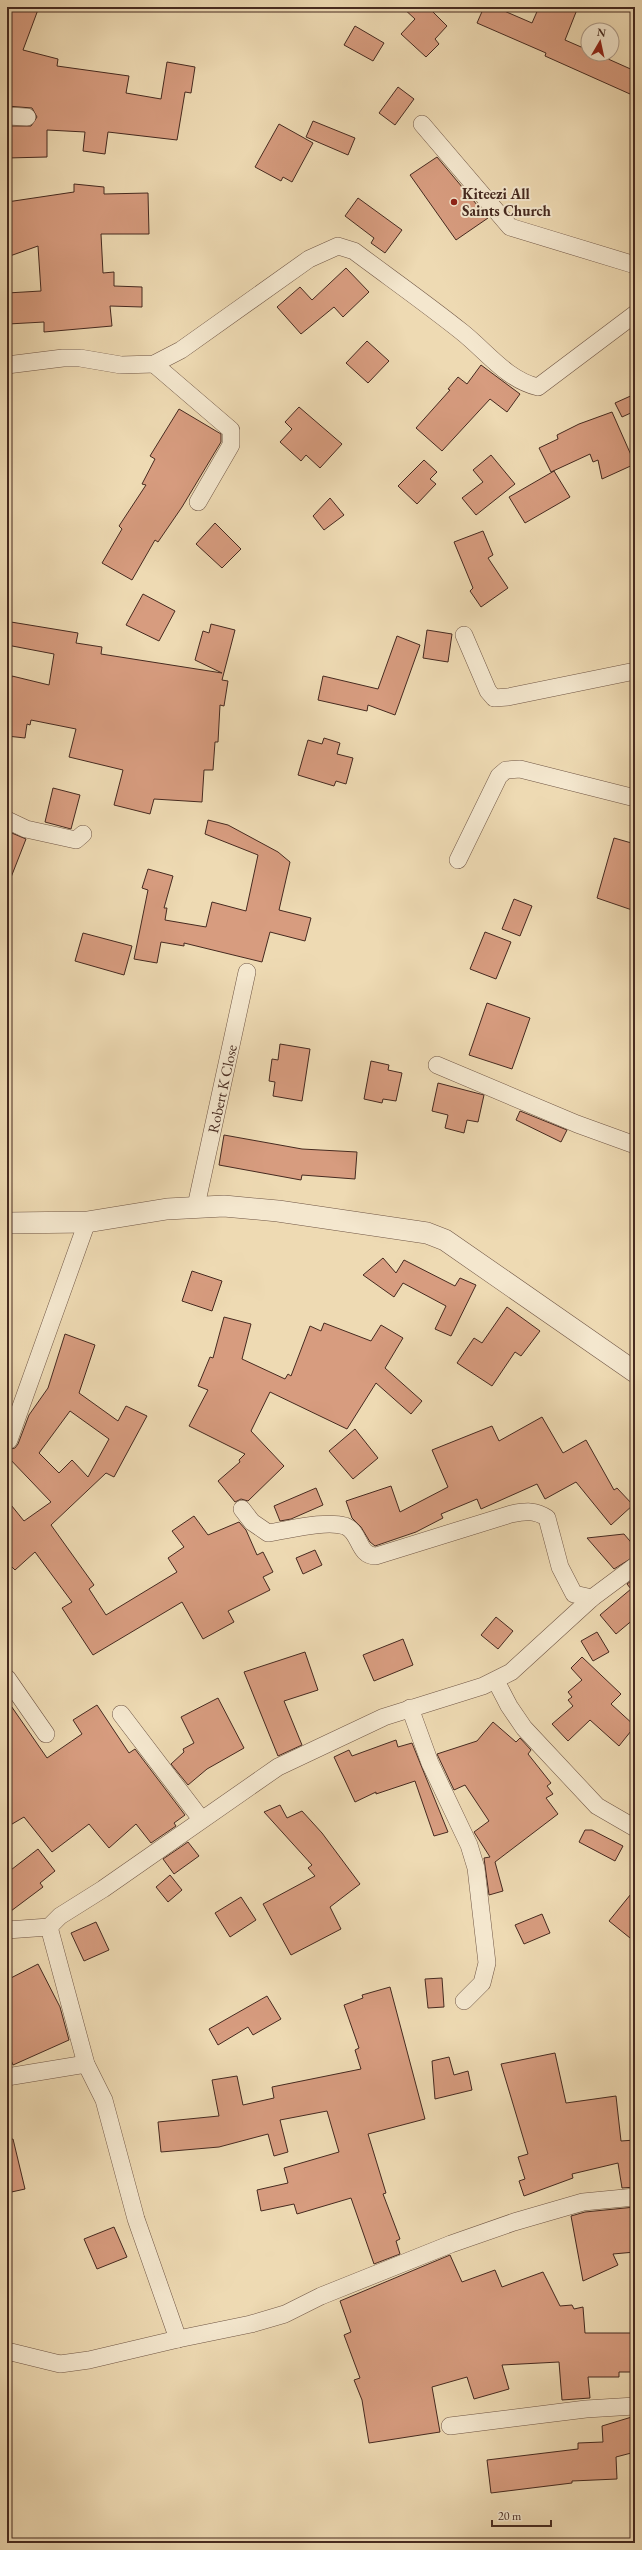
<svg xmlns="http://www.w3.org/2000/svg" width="642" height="2550" font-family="'EB Garamond',serif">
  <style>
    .building { fill: #d79c7f; stroke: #462a20; fill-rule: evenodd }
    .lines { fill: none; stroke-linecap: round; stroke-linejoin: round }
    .minor-casing { stroke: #705645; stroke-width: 18 }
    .tertiary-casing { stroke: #705645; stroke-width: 22 }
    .minor { stroke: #f4e7ce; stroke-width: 17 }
    .tertiary { stroke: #f4e7ce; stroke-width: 21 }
    .poi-dot { fill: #8f2418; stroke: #f4e7ce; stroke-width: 1.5 }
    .labels { text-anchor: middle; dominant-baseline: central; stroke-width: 4; stroke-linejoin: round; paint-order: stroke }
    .poi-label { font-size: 15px; font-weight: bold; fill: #462a20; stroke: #f4e7ce; text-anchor: start }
    .street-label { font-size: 15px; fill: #462a20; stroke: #f4e7ce }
  </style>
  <rect width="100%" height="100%" fill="#eedab3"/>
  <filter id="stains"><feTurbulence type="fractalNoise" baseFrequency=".005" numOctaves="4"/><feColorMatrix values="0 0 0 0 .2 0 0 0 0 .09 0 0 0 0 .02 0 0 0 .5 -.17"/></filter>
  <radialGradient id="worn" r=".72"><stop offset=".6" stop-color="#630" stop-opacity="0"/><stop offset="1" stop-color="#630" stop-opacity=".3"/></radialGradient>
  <path class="building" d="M7,7H39L23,50L58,59L57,66L129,76L126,93L161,99L167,62L195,67L191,93L185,92L177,140L108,132L105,154L83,151L85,132L47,130V157L7,158V126H31L37,117L32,108L7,106Z
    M402,7H428L447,26L435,39L439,44L426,57L401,34L415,19Z
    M484,7H495L532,23L539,7H578L565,40L588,50V54H597L635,71V83L630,94L545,56L546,53L477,23Z
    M355,26L384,43L373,61L344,45Z
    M398,87L414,99L395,125L379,113Z
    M313,121L355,138L348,155L306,137Z
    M279,124L313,143L292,182L283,177L281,181L255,167Z
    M437,157L488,218L456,240L410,175Z
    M74,184L104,187V194L148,193L149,234H101L103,273L114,272V286L142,287V307L110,306L112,326L44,332V322L8,324L7,293L41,291L38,246L7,257V202L74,192Z
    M358,198L402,230L385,253L371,243L374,238L345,216Z
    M346,268L369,292L343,317L334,307L301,334L277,307L300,287L312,300Z
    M367,341L389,361L368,383L346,363Z
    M481,365L520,394L507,412L490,399L442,451L416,428L450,390L448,389L458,377L467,384Z
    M635,394V411L622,417L615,403Z
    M299,407L342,444L320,468L306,455L301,461L280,442L292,429L285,422Z
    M179,409L221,434V442L182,507L158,542L155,540L132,580L102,563L122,529L119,526L146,485L142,484L155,459L150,456Z
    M612,412L635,464L602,479L598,460L593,462L590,454L551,472L539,448L558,439L557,435L579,424Z
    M491,455L515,484L476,515L462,498L483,482L473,470Z
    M424,460L437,472L430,479L436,484L417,504L398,486Z
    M554,471L570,497L525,523L509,497Z
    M330,498L344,515L324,530L313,516Z
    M215,523L241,549L222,568L196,544Z
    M483,531L493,555L488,558L508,588L481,607L470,591L473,588L454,542Z
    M143,594L175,611L159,641L126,625Z
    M11,622L78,633L76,643L102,647L101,654L222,673L195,660L203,631L209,633L211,624L235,630L222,680L228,681L224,706L220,705L218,742H215L213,770H204L202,802L154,799L150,814L114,805L123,770L69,757L76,729L31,720L30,725L27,724L25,738L7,736V699L12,676L49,685L54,654L7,645Z
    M427,630L452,634L448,662L423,658Z
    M397,636L420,645L395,715L368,705L367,711L318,700L323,676L378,689Z
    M324,738L340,743L337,754L353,758L346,784L336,781L334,786L298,775L308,740L322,744Z
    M53,788L80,795L71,829L45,822Z
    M208,820L228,825L278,852L290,862L279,910L311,918L305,941L270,932L262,962L184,943V946L161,942L157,963L134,959L148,890L142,888L148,869L173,876L164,908H167L165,920L206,927L212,902L246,911L258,855L205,834Z
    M7,831L26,839L8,885H7Z
    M614,838L635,844V911L597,898Z
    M514,899L532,906L520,936L502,929Z
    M485,932L511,942L496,979L470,969Z
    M83,933L132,946L124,975L75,961Z
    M487,1003L530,1018L512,1069L469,1055Z
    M280,1044L310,1049L302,1101L273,1096L275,1082L269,1081L272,1059L278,1060Z
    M371,1061L389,1065L388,1070L402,1073L396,1101L383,1099L382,1103L364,1099Z
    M438,1083L484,1095L478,1122L467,1120L464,1133L445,1128L448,1115L432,1111Z
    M520,1111L567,1130L561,1142L516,1120Z
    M224,1135L302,1149L357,1152L355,1179L302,1175L301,1180L219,1165Z
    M383,1258L396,1273L404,1260L455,1286L460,1278L476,1285L451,1336L435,1329L446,1306L403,1283L394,1297L363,1275Z
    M192,1271L222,1281L212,1311L182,1301Z
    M507,1307L540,1331L521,1356L515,1352L492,1386L457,1363L474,1338L482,1343Z
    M224,1317L251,1324L242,1359L285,1379L288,1374L291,1376L310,1326L321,1331L324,1323L371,1341L381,1325L403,1338L385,1368L422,1401L411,1414L376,1383L347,1429L270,1392L251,1431L284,1466L248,1501L241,1499L235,1502L218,1481L240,1462L239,1460L245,1454L189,1426L208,1390L198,1386L210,1357L213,1358Z
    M65,1334L95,1345L79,1393L118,1421L126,1406L147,1416L114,1477L106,1473L51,1525L94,1585L89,1589L106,1615L177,1572L168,1558L184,1547L172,1531L194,1516L208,1535L239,1522L246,1530L257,1555L263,1552L273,1572L263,1577L270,1590L228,1611L234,1622L203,1639L182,1602L93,1655L62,1608L72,1602L35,1552L15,1570L7,1562V1500L24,1521L51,1502L7,1456V1450L15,1448L18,1444L29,1415L48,1388ZM70,1411L109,1439L88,1477L72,1460L59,1473L39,1453Z
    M542,1417L563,1453L586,1440L614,1490L617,1488L633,1505L611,1525L576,1482L545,1499L537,1484L481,1509L477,1499L441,1514L443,1518L416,1532L375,1546L370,1542L361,1527L352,1518L346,1501L391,1486L400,1512L448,1487L432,1450L492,1426L499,1441Z
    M355,1429L378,1458L353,1479L329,1451Z
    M316,1488L323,1505L291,1519L280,1521L274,1506Z
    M624,1534L635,1547V1556L614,1569L587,1538Z
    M315,1550L322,1565L303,1574L296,1558Z
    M635,1578V1618L616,1634L600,1615L631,1589L627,1584Z
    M496,1617L513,1631L498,1649L481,1635Z
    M597,1632L609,1652L593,1661L581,1641Z
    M403,1639L413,1665L374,1681L363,1655Z
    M305,1652L318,1690L284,1701L302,1745L278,1756L244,1672Z
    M582,1657L621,1694L611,1704L635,1726L619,1746L590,1720L568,1741L552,1724L573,1706L568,1700L572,1697L568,1692L582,1680L571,1668Z
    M218,1698L244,1748L207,1769L188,1785L171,1764L184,1752L183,1749L194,1743L181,1717Z
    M7,1700L47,1758L82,1734L73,1720L97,1705L129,1753L135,1749L185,1815L174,1823L176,1826L151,1843L136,1824L109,1848L89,1824L52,1852L24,1817L7,1827Z
    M493,1722L516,1742L520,1738L531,1750L528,1754L551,1783L547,1786L553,1794L546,1798L558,1814L495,1862L503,1891L489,1895L484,1858L490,1857L474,1832L489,1821L465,1785L454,1790L437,1754L477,1741Z
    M396,1740L398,1747L412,1743L448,1832L434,1836L415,1781L376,1794V1792L355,1802L334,1757L349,1750L352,1756Z
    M280,1805L287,1818L302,1811L322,1833L360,1884L330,1907L341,1929L291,1955L263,1904L315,1876L308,1868L312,1865L264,1812Z
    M585,1830H592L623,1846L615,1861L579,1842Z
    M188,1842L199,1856L174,1874L163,1859Z
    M38,1849L55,1871L40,1883L43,1887L7,1914V1873Z
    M170,1875L182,1890L168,1902L156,1887Z
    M635,1889V1942L609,1921Z
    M241,1897L256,1920L230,1937L215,1913Z
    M542,1914L550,1933L524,1944L515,1925Z
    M96,1922L109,1950L84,1961L71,1933Z
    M38,1964L60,2007L69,2040L13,2065L7,2050V1980Z
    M442,1978L444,2007L428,2008L425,1979Z
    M390,1987L425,2119L368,2134L386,2193L383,2194L400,2239L396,2241L400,2254L374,2264L351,2198L297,2214L294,2204L261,2211L257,2190L288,2183L284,2168L339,2152L327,2111L280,2120L288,2152L274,2156L268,2134L219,2147L161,2152L158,2122L219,2116L212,2080L237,2076L243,2105L274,2098L272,2087L361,2069L355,2050L359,2048L344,2005L363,1998L362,1995Z
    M267,1996L281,2019L253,2035L248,2027L218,2045L209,2029Z
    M555,2053L566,2103L616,2096L621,2141L635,2140V2187L622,2188L618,2163L572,2174L573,2178L524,2196L519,2181L525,2179L518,2157L528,2154L501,2064Z
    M449,2057L454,2075L468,2071L472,2090L435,2099L432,2061Z
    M13,2139L25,2189L7,2193V2140Z
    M635,2207V2252L613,2254L618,2265L583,2281L571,2216L585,2212Z
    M114,2227L127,2257L97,2269L84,2239Z
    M450,2255L462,2282L495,2270L502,2287L543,2272L560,2306L572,2305L574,2309L583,2307L585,2333H635V2372H619V2377H588L590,2398L562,2400L559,2362L502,2365L509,2389L474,2399L467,2377L432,2387L440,2432L369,2443L362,2400L354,2380L360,2378L344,2335L351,2332L340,2301Z
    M635,2416V2452L616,2457L617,2479L572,2481V2483L491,2493L487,2460L578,2449V2443L603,2442L602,2426Z"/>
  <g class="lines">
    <g class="minor-casing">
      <g id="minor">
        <path d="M7,116L27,117"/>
        <path d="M422,124L510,227L635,265"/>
        <path d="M154,364L231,430V445L198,502"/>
        <path d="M7,365L63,358H80L121,365L154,364L181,350L309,259L338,246L354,251C390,278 427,304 462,332C486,351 507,380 538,387L635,314"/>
        <path d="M464,635L488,691L494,698L508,697L635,671"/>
        <path d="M7,820L26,829L76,840L83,834"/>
        <path d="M458,860L499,776L506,770L520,769L635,798"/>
        <path d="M437,1065L577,1124L635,1145"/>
        <path id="s1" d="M196,1206L247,972"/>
        <path d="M9,1440L87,1222"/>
        <path d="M242,1509L252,1522L268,1533C289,1530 325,1520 345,1526C361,1532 357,1556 376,1556L511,1514C526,1511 535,1510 547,1518L560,1567L574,1594L592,1598"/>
        <path d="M7,1678L46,1734"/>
        <path d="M496,1681L509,1706L524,1728L597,1806L635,1828"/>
        <path d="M410,1708L430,1763L469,1845L476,1868L487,1963L482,1983L464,2001"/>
        <path d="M121,1714L201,1819"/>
        <path d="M49,1927L86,2064L104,2100L136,2219L178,2339"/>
        <path d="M7,1930L49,1927L60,1916L103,1889L278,1767L384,1717L483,1686L511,1672L592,1598L635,1566"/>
        <path d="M7,2077L86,2064"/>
        <path d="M7,2351L60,2364L89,2360L178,2339L251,2324L285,2314L321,2296L451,2244L514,2222L583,2202L635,2197"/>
        <path d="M450,2426L586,2409L635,2406"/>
      </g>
    </g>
    <g class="tertiary-casing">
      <path id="tertiary" d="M7,1223L87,1222L167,1209L224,1206L278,1211L427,1233L445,1240L635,1372"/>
    </g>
    <use href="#minor" class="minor"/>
    <use href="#tertiary" class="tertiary"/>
  </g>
  <circle class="poi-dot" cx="454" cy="202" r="4"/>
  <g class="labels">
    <g class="poi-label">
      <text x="462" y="193">Kiteezi All<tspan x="462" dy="17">Saints Church</tspan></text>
    </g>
    <g class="street-label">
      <text stroke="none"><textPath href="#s1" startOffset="120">Robert K Close</textPath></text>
    </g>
  </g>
  <rect width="642" height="2550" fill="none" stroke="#eedab3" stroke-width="24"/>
  <rect x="8" y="8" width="626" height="2534" fill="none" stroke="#462a20" stroke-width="2"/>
  <rect x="12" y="12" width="618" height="2526" fill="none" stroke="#462a20"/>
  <g transform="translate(600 42) rotate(9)"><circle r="19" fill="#f4e7ce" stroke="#ae9b88"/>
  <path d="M0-3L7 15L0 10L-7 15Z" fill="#8f2418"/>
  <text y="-6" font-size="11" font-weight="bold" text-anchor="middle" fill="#462a20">N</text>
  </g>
  <path d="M492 2520v6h59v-6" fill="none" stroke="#462a20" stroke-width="2"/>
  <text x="498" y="2520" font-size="12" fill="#462a20" stroke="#f4e7ce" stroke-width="3" paint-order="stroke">20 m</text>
  <rect width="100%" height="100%" filter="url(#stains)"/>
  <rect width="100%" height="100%" fill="url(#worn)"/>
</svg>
